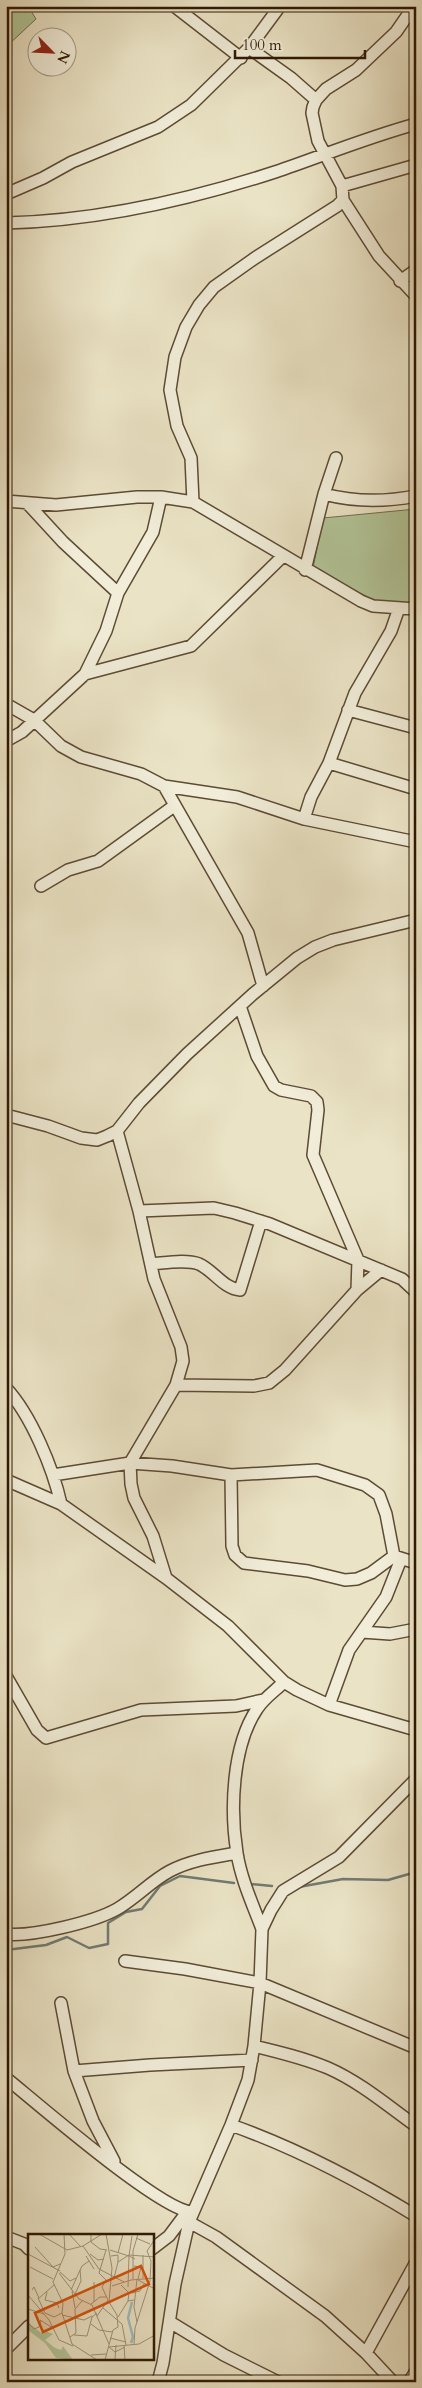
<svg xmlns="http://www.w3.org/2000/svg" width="422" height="2388" font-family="Cardo,serif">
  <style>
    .green { fill: #b2c598; stroke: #706e4e }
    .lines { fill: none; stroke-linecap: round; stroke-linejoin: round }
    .stream { stroke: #707a74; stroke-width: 2.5 }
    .minor-casing { stroke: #5d4b34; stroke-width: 14 }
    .minor { stroke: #f1edd9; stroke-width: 11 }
    .inset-river { fill: none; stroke: #9cbbbe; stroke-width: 2.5 }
    .inset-road { fill: none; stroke: #9f9278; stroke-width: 1 }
    .view { fill: #d5520b; fill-opacity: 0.15; stroke: #d5520b; stroke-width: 2.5 }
    .inset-edge { fill: none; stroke: #2e1804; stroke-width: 2.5 }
  </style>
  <rect width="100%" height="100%" fill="#eae3c5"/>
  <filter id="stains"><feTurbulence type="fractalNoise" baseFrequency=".004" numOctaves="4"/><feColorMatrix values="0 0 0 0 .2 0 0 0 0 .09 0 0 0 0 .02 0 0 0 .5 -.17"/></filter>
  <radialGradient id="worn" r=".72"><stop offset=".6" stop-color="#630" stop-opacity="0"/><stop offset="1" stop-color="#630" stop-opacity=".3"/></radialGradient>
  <path class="green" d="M6,6H28L36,19L6,47Z
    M416,509V605L379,603L313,568L323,518Z"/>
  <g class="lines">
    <path class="stream" d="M250,1884L272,1886
      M299,1887L343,1879L388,1880L416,1872
      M6,1950L46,1945L67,1937L89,1948L108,1944V1923L126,1912L142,1909L160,1886L180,1876L234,1883"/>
    <g class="minor-casing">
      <path id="minor" d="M174,6L241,58
        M280,6L249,48L291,78L316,100
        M342,186L416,165
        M6,194L43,178L72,162L158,127L191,105L249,48
        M343,200L379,256L416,296
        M6,223C97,221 189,200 275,172C322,156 368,137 416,124
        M400,281L416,270
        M324,494C354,502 385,502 416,496
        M6,501L56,505L137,497H161L193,502L361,601L373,606L416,609
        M193,502L191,458L177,426L170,390L175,357L186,327L199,305L214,287L255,258L337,206L343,200L342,186L318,141L312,113L313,107L316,100L326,89L356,70L396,32L414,6
        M28,504L63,542L118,593
        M305,570L324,494L336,458
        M85,674L191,646L283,556
        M6,704L34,720L61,746L81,757L141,774L164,786L248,933L263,986
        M348,710L416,728
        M6,741L22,732L85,674L106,631L118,593L153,532L161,497
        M329,763L416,789
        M164,786L237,797L304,819L416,842
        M304,819L311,797L329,763L355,693L391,631L399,608
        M41,886L68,870L98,861L174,806
        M240,1006L257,1056L274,1086L281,1090L311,1096L317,1102L318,1110L313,1155L358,1260L357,1290
        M6,1115L48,1126L81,1138L97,1140L107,1136L117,1131L139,1103L187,1054L253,994L297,958L315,947L333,940L416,920
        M117,1131L139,1211L154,1279L181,1347L183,1361L176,1385L130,1463L131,1484L134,1498L153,1536L166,1578
        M139,1211L214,1208L235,1213L270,1224L402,1279L416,1292
        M151,1264C165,1263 186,1259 199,1264C213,1270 224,1289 240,1290L261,1221
        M176,1385L254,1386L269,1383L285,1370L357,1290L381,1270
        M6,1388C31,1415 53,1468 61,1504
        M53,1475L130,1463L172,1466L231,1475L317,1470L365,1485L379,1495L386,1514L394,1556L416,1563
        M231,1475L232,1546L235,1555L244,1563L308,1571L345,1580L357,1579L371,1573L394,1556
        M6,1480L61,1504L166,1578L228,1626L284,1682L297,1690L329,1705L416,1730
        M362,1632L390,1634L416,1629
        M6,1676L37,1730L46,1738L141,1710L236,1706L263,1700
        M329,1705L349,1650L386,1597L401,1559
        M262,1929C253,1905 241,1879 237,1853C230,1810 232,1746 257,1709C264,1698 275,1691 284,1682
        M6,1934C32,1937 94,1922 117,1909C136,1898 151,1881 170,1871C191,1860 214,1857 237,1853
        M125,1961L185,1969L260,1983L416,2048
        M61,2003L74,2071L93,2121L114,2161
        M254,2046C279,2052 304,2058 328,2068C360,2082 388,2106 416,2126
        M74,2071L150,2065L252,2060
        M6,2078C37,2103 161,2211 192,2212
        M231,2125C296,2148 357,2180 416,2216
        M189,2222L216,2237L325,2316L366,2353L393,2382
        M6,2237L24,2244L29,2249
        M152,2249L169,2236L187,2212
        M170,2322L224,2355L278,2382
        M6,2349L29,2326
        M366,2353L416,2262
        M158,2382L163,2363L175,2284L189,2222L231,2125L248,2080L254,2046L260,1983L262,1929L271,1910L283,1891L339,1857L416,1779
        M409,2382L416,2371"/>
    </g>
    <use href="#minor" class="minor"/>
  </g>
  <g transform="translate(28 2234)">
    <rect width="126" height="126" fill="#eae3c5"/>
    <path d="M0,88L13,99L15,96L25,100L17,106L27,114L33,116L35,112L45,126L28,124L17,109L0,96Z" fill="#b2c598"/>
    <path class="inset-river" d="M103,109L105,103L100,84L104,68"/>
    <path class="inset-road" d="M11,0L39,16L55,12L71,35L96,48M36,0L37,20L25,48L35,69L34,79L44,110L69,126M41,0L53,13M63,0V8L72,15L79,16M104,2L101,22L107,25M108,4L122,10M55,12L74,0M7,13L25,33L32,30M78,16L71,39L78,46L74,53L80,66M82,16L101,22L100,53M90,19L95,0M0,20L32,37M62,20L70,26L76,25M58,22L66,35M83,22L90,21V28L101,21L127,23M106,32L113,33L110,45M2,33L25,45M32,38L42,47L48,44M31,39L51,65L64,71L81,110M86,44L90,28M115,44V21M105,45V17L110,0M110,46L127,55M93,51L101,59L100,67M84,52L103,46L127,44M4,56L6,53L11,64M43,56L54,32L61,27M44,57L47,74M19,58L17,66L29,69L31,74M104,59L112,57L116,50M47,60L53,47L52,36M0,61L21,86L31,106L45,112M10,64L17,79L26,83L34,79M10,65L26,51M66,68V48M63,70L72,63H78M75,74L94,90L98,111M0,75L16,80M34,81L56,86L64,82M69,82L80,66M90,83L100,67L106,66M12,86L25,94M109,88L106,73L109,45M0,89L6,95L11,93L13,86M63,90L71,96L84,98M46,101L59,102L64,83L69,79M42,103L48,99L47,75L54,67M82,104L98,108M106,110L107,94L122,47L123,27L119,17L127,5M96,111L97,126M81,113L111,110L127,101M81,113L87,118L97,113M63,121L78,120M77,126L85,96L90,93L89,81L81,68L84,34L78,0M87,126L88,111"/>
    <path class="view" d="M113,32L121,50L15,98L7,79Z"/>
    <rect width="126" height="126" class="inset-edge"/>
  </g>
  <rect width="422" height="2388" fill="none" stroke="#eae3c5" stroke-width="25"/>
  <rect x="8" y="8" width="407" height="2373" fill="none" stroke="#2e1804" stroke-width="2.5"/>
  <rect x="12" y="12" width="397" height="2363" fill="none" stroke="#2e1804"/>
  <g transform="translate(52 52) rotate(114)"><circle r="24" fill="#f1edd9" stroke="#a39884"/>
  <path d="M0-4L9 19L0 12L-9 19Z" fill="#8f2418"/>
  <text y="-8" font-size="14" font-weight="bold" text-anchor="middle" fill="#2e1804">N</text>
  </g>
  <path d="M235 50v8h130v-8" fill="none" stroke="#2e1804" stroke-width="2.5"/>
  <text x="242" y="50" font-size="15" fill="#2e1804" stroke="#f1edd9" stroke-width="4" paint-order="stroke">100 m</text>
  <rect width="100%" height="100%" filter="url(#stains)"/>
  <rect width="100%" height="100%" fill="url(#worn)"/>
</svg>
